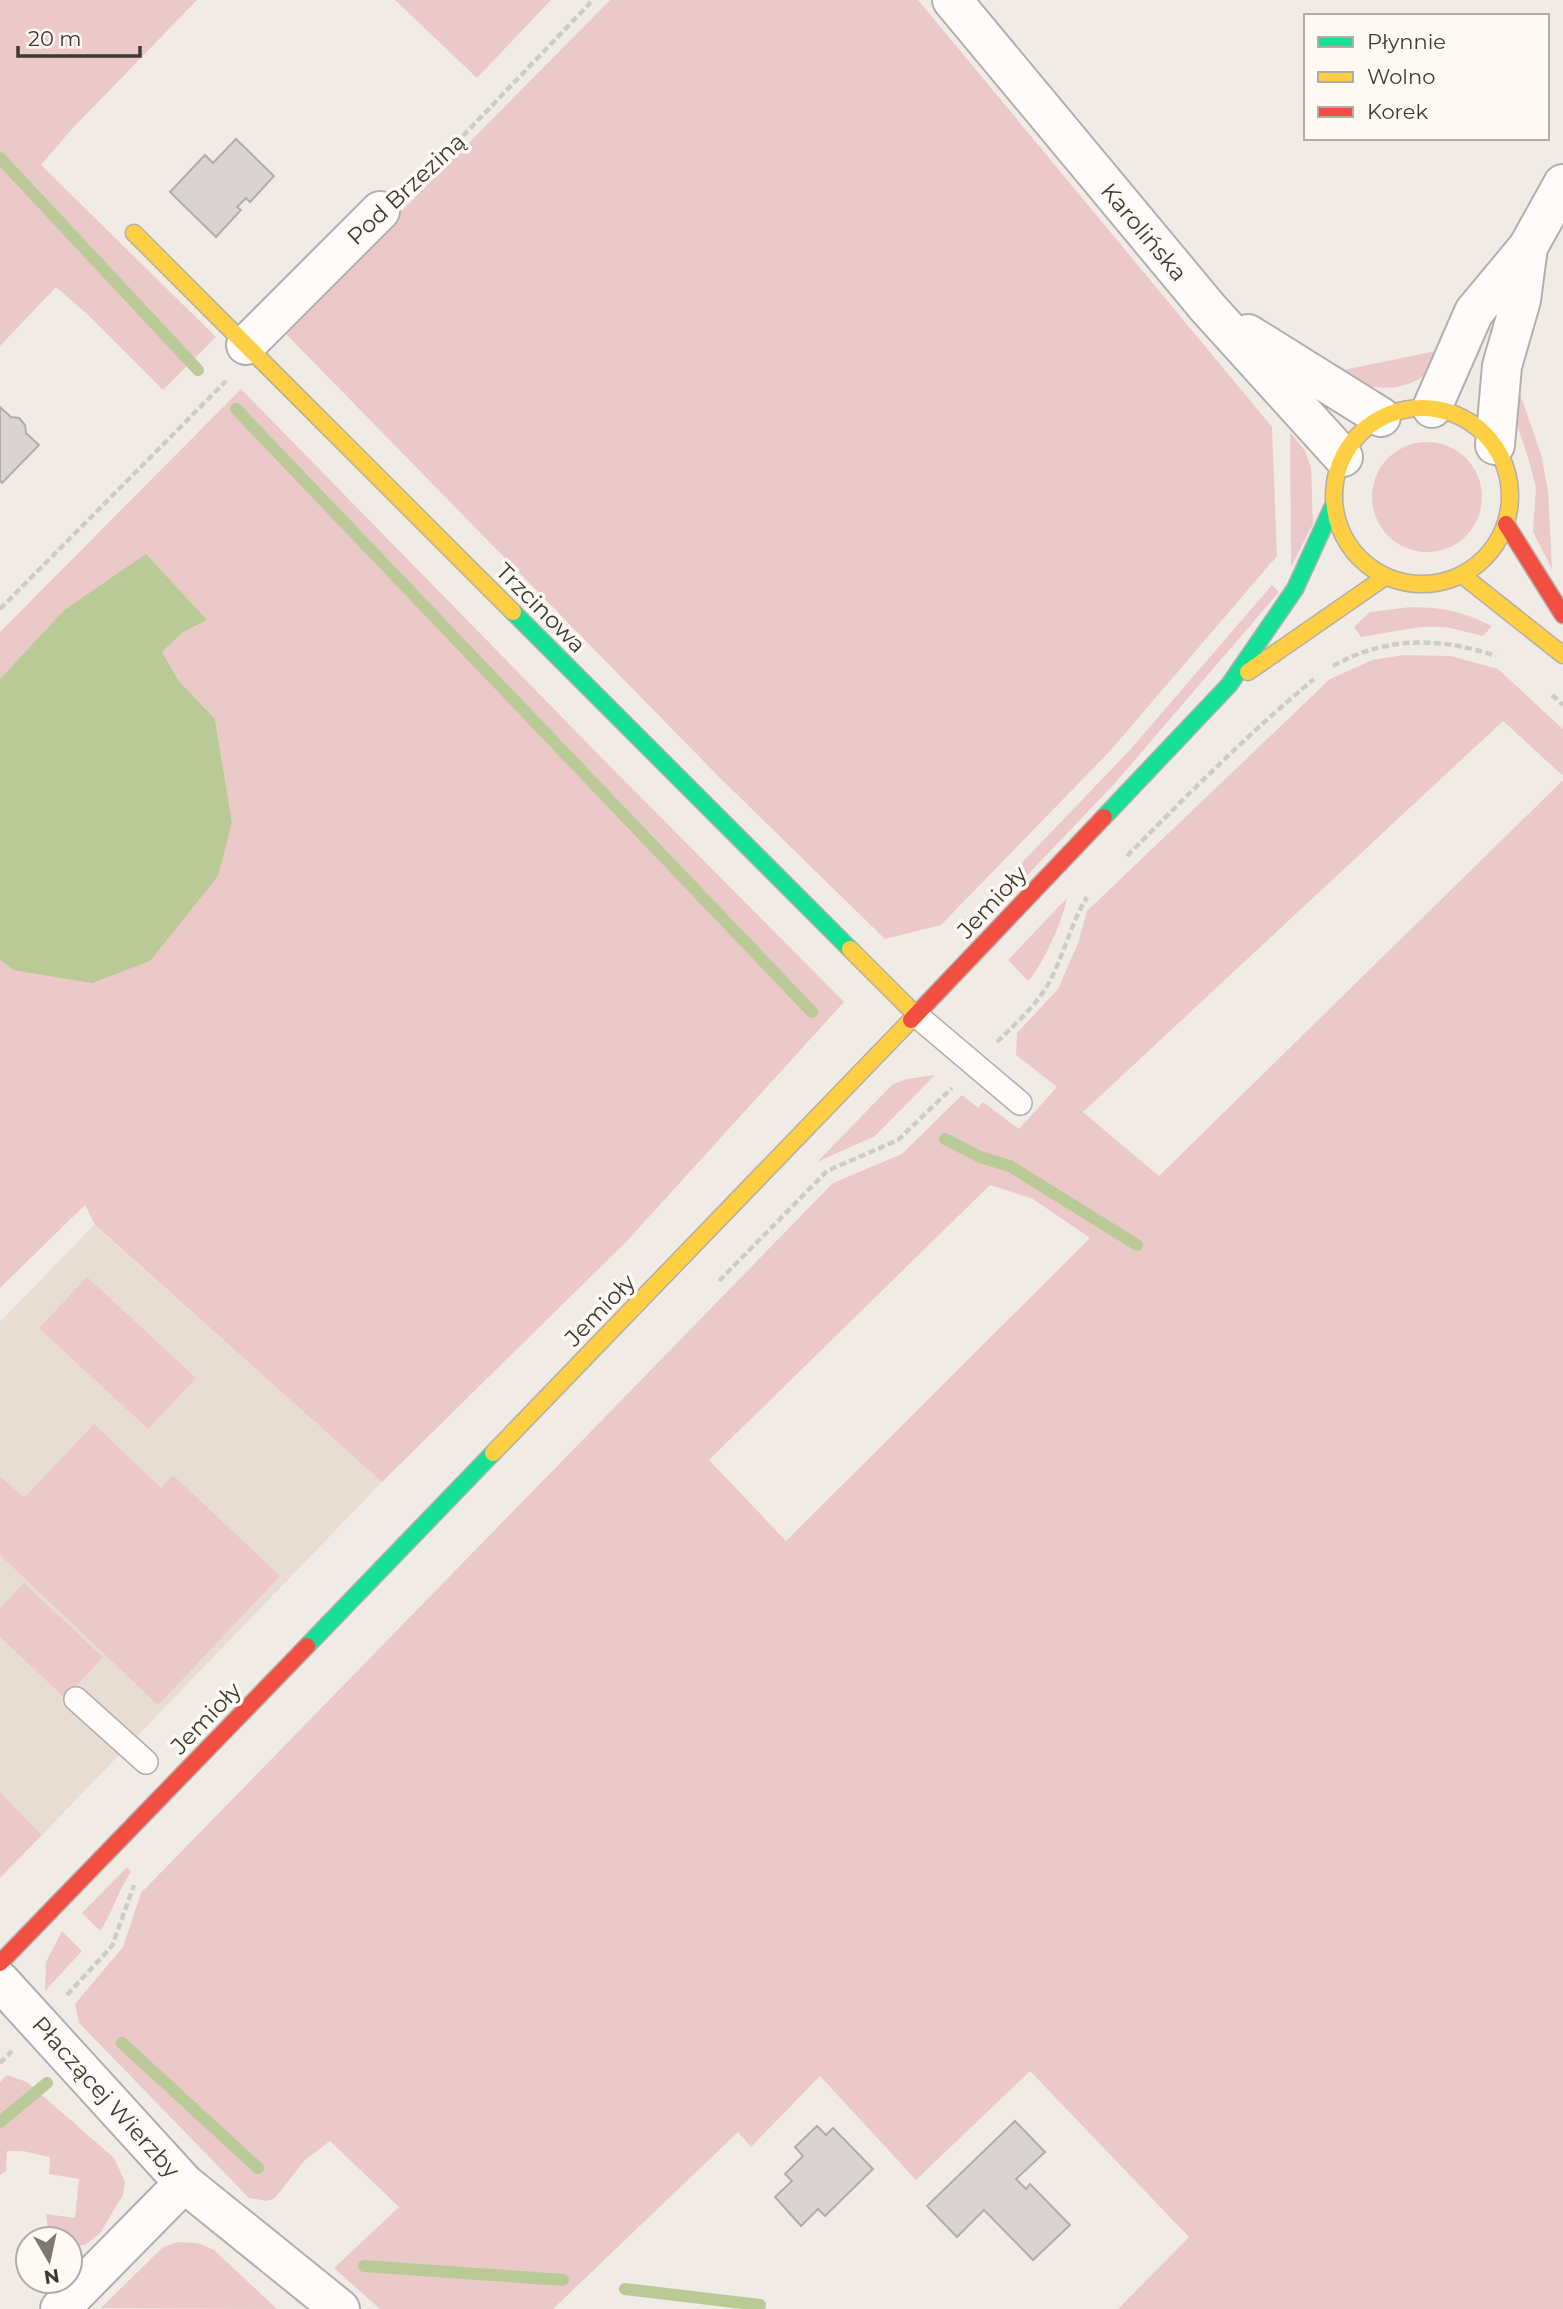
<svg xmlns="http://www.w3.org/2000/svg" width="1563" height="2309" font-family="Montserrat,sans-serif">
  <style>
    .built { fill: #e8ddd2 }
    .green { fill: #ebc9c9; fill-rule: evenodd }
    .water { fill: #baca97 }
    .lines { fill: none; stroke-linecap: round; stroke-linejoin: round }
    .stream { stroke: #baca97; stroke-width: 12 }
    .building { fill: #d9d4d1; stroke: #b2adaa; stroke-width: 2 }
    .lane-casing { stroke: #b3afab; stroke-width: 26 }
    .street-casing { stroke: #b3afab; stroke-width: 42 }
    .fast-casing { stroke: #b3afab; stroke-width: 19 }
    .slow-casing { stroke: #b3afab; stroke-width: 19 }
    .jam-casing { stroke: #b3afab; stroke-width: 19 }
    .path { stroke: #cdccca; stroke-width: 4.5; stroke-dasharray: 7 3.5; stroke-linecap: butt }
    .lane { stroke: #fdfcfb; stroke-width: 23 }
    .street { stroke: #fdfcfb; stroke-width: 38 }
    .fast { stroke: #16e098; stroke-width: 16 }
    .slow { stroke: #ffcf43; stroke-width: 16 }
    .jam { stroke: #f24e42; stroke-width: 16 }
    .labels { text-anchor: middle; dominant-baseline: central; stroke-width: 7; stroke-linejoin: round; paint-order: stroke }
    .street-label { font-size: 23px; fill: #3d3935; stroke: #fff9f3 }
  </style>
  <rect width="100%" height="100%" fill="#f1ebe6"/>
  <path class="built" d="M94,1225L382,1482L42,1835L0,1792V1322Z"/>
  <path class="green" d="M0,0H197L70,131L41,165L216,337L163,390L86,313L56,287L0,346Z
    M395,0H551L477,78Z
    M610,0H918L1272,427L1277,556L1110,751L941,925L885,939L718,776L283,331Z
    M1441,350C1436,358 1433,368 1426,374C1404,393 1361,393 1343,370Z
    M1517,385L1541,454L1548,491L1552,569L1533,532L1536,488L1528,457L1513,413Z
    M241,389L593,749L844,1002L627,1241L382,1482L95,1225L85,1205L0,1288V960L13,970L232,822L215,719L179,681L162,652L182,633L207,620L146,555L64,610L0,679V632Z
    M1290,432L1305,451L1311,467L1313,524L1291,567Z
    M1372 497a55 55 0 1 1 110 0a55 55 0 1 1-110 0Z
    M1272,585L1279,592L1115,783L974,931L964,923L1129,751Z
    M1411,607C1446,608 1461,611 1492,626L1483,636L1446,627H1420L1361,637L1354,627L1370,612Z
    M1404,655L1451,656L1498,669L1563,729V776L1503,721L1083,1112L1159,1176L1563,780V2309H1118L1189,2237L1030,2071L916,2180L820,2076L751,2147L738,2132L553,2309H380L334,2268L399,2207L330,2141L305,2160L275,2198L267,2201L249,2198L79,2023L75,2004L123,1947L141,1893L833,1183L902,1154L962,1095L978,1108L983,1102L1019,1129L1057,1087L1016,1055L1017,1033L1058,989L1078,943L1087,911L1330,679L1372,660ZM990,1185L1033,1199L1090,1238L786,1541L709,1460Z
    M1067,898C1063,920 1043,965 1028,981L1008,960Z
    M935,1075L875,1136L817,1162L893,1084L907,1079Z
    M87,1277L196,1378L148,1429L39,1328Z
    M94,1424L161,1488L173,1475L280,1576L158,1705L0,1555V1476L24,1498Z
    M24,1583L103,1657L65,1698L0,1637V1608Z
    M0,1792L42,1835L0,1878Z
    M127,1867L131,1872C118,1890 113,1912 100,1931L82,1913Z
    M62,1931L82,1951L45,1991L46,1962Z
    M7,2075L27,2082L114,2158L125,2182L123,2195L100,2233L85,2245L70,2247V2239H56L48,2230L46,2214L75,2218L79,2179L49,2174L50,2157L23,2151H7L6,2171L0,2175V2082Z
    M177,2242L198,2243L214,2250L277,2309L101,2308L163,2247Z"/>
  <path class="water" d="M146,554L207,620L182,633L162,652L179,681L215,719L232,822L218,876L150,961L92,983L13,970L0,960V679L64,610Z"/>
  <g class="lines">
    <path class="stream" d="M0,158L198,370
      M236,409L812,1012
      M945,1139L980,1157L1010,1166L1137,1245
      M122,2043L258,2168
      M0,2122L47,2083
      M364,2266L563,2280
      M625,2289L760,2305"/>
  </g>
  <path class="building" d="M236,139L274,176L250,202L246,198L237,207L241,210L216,237L170,192L205,155L213,163Z
    M0,407L11,417L19,418L25,425L26,433L39,445L2,483L0,480Z
    M1015,2121L1045,2152L1016,2179L1026,2189L1030,2184L1070,2225L1033,2260L984,2210L957,2237L927,2206Z
    M817,2126L826,2135L833,2128L873,2169L825,2216L818,2209L801,2226L775,2197L792,2181L785,2174L803,2156L795,2147Z"/>
  <g class="lines">
    <g class="lane-casing">
      <path id="lane" d="M916,1015L1020,1103
        M76,1699L146,1762"/>
    </g>
    <g class="street-casing">
      <path id="street" d="M952,0L1208,308L1343,457
        M1248,334L1381,417
        M246,345L380,211
        M1432,408L1474,312L1528,247L1563,184
        M1495,445L1502,366L1521,300L1528,247
        M0,1981L184,2183L340,2309
        M60,2309L184,2183"/>
    </g>
    <g class="fast-casing">
      <path id="fast" d="M513,612L850,949
        M1104,817L1229,685L1295,589L1333,506
        M307,1646L493,1453"/>
    </g>
    <g class="slow-casing">
      <path id="slow" d="M134,233L513,612
        M1334 496a88 88 0 1 1 176 0a88 88 0 1 1-176 0Z
        M1462,575L1563,655
        M1248,672L1385,577
        M850,949L916,1015
        M493,1453L911,1020"/>
    </g>
    <g class="jam-casing">
      <path id="jam" d="M1506,524L1563,615
        M911,1020L1104,817
        M0,1963L307,1646"/>
    </g>
    <path class="path" d="M412,189L593,0
      M0,609L226,381
      M1333,666C1386,636 1440,637 1496,656
      M1552,695L1563,705
      M1127,856C1188,794 1248,734 1314,679
      M997,1042C1016,1023 1037,1005 1050,981C1064,954 1071,923 1087,897
      M719,1281L827,1171L898,1140L952,1088
      M67,1995L112,1946L134,1885
      M0,2063L12,2051"/>
    <use href="#lane" class="lane"/>
    <use href="#street" class="street"/>
    <use href="#fast" class="fast"/>
    <use href="#slow" class="slow"/>
    <use href="#jam" class="jam"/>
  </g>
  <g class="labels">
    <g class="street-label">
      <text transform="translate(406 189) rotate(-43)">Pod Brzeziną</text>
      <text transform="translate(1144 232) rotate(50)">Karolińska</text>
      <text transform="translate(541 608) rotate(45)">Trzcinowa</text>
      <text transform="translate(992 902) rotate(-47)">Jemioły</text>
      <text transform="translate(600 1310) rotate(-46)">Jemioły</text>
      <text transform="translate(206 1718) rotate(-46)">Jemioły</text>
      <text transform="translate(106 2097) rotate(48)">Płaczącej Wierzby</text>
    </g>
  </g>
  <rect x="1304" y="14" width="245" height="126" fill="#fff9f3" stroke="#b1aca7" stroke-width="2"/>
  <rect x="1318" y="37" width="35" height="10" fill="#16e098" stroke="#b1aca7" stroke-width="2"/>
  <text x="1367" y="49" font-size="21" fill="#3d3935">Płynnie</text>
  <rect x="1318" y="72" width="35" height="10" fill="#ffcf43" stroke="#b1aca7" stroke-width="2"/>
  <text x="1367" y="84" font-size="21" fill="#3d3935">Wolno</text>
  <rect x="1318" y="107" width="35" height="10" fill="#f24e42" stroke="#b1aca7" stroke-width="2"/>
  <text x="1367" y="119" font-size="21" fill="#3d3935">Korek</text>
  <g transform="translate(49 2260) rotate(171)"><circle r="33" fill="#fff9f3" stroke="#b1aca7" stroke-width="2"/>
  <path d="M0-5L12 26L0 18L-12 26Z" fill="#7c7773"/>
  <text y="-10" font-size="19" font-weight="bold" text-anchor="middle" fill="#3d3935">N</text>
  </g>
  <path d="M18 46v10h122v-10" fill="none" stroke="#3d3935" stroke-width="3.5"/>
  <text x="28" y="46" font-size="21" fill="#3d3935" stroke="#fff9f3" stroke-width="5" paint-order="stroke">20 m</text>
</svg>
